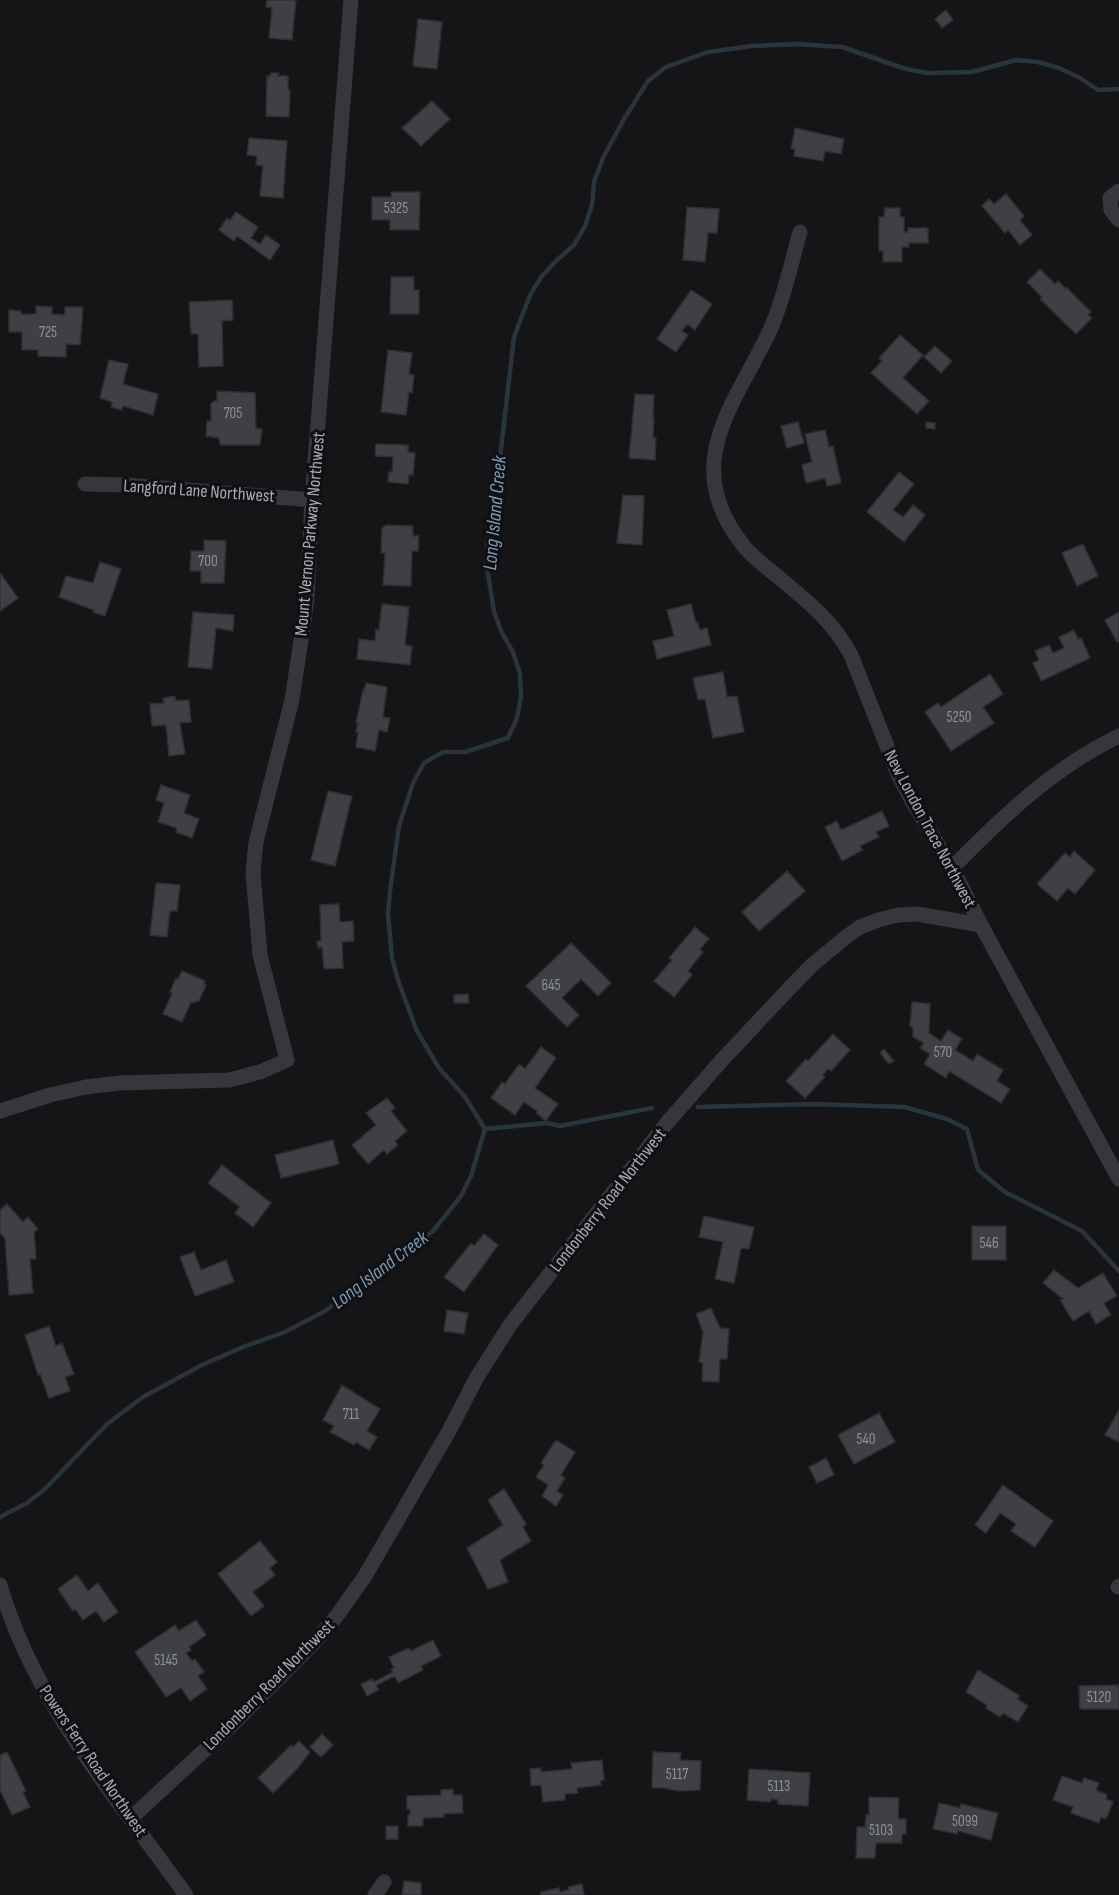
<svg xmlns="http://www.w3.org/2000/svg" width="1119" height="1895" font-family="'Sofia Sans Condensed',sans-serif">
  <style>
    .lines { fill: none; stroke-linecap: round; stroke-linejoin: round }
    .stream { stroke: #2a343c; stroke-width: 4.5 }
    .building { fill: #3f4044; stroke: #2f2f33; stroke-width: 1.5 }
    .minor { stroke: #36363c; stroke-width: 15 }
    .labels { text-anchor: middle; dominant-baseline: central; stroke-width: 6; stroke-linejoin: round; paint-order: stroke }
    .number-label { font-size: 15px; fill: #8c909b }
    .street-label { font-size: 18px; fill: #a6abb8; stroke: #101012 }
    .water-label { font-size: 20px; font-style: italic; fill: #7a99b5; stroke: #101012 }
  </style>
  <rect width="100%" height="100%" fill="#151517"/>
  <g class="lines">
    <path class="stream" d="M698,1107L814,1104L904,1107L947,1119L967,1129L978,1170L1005,1192L1082,1231L1119,1271
      M485,1129L547,1123L560,1126L652,1108
      M0,1517L27,1503L45,1489L107,1424L143,1397L202,1365L243,1347L285,1332L325,1311L433,1231L461,1196L471,1176L485,1129L465,1097L439,1068L416,1029L398,980L392,958L388,914L390,891L399,826L413,783L424,763L443,752H465L508,738L517,718L521,696L520,674L513,652L502,633L494,612L487,568V545L495,501L514,337L530,295L542,276L557,260L574,245L585,226L592,205L594,182L603,158L624,119L648,81L666,67L708,52L752,46L797,44L842,47L906,69L928,73L972,72L1016,60L1038,62L1059,68L1080,78L1098,90L1119,89"/>
  </g>
  <path class="building" d="M267,0H296L292,40L269,38L272,8L266,7Z
    M946,10L953,20L942,28L935,19Z
    M418,19L442,22L437,69L413,66Z
    M271,73H279L278,76H288V90H290L289,117L266,116L267,76H270Z
    M432,101L450,119L421,146L402,128Z
    M795,128L844,139L841,154L825,151L823,161L794,156L795,149H791Z
    M249,138L287,141L283,198L260,196L263,166L256,165L257,156L247,155Z
    M391,192H420L419,230H390V220H372V197H391Z
    M1006,194L1024,216L1020,220L1032,235L1020,245L1008,230L1005,233L982,206L989,199L994,204Z
    M687,207L719,209L717,233H708L705,262L683,260Z
    M885,208H900V217H904V232H908V228H928V243H909V247H902V262H883V251H879V217H884Z
    M236,212L258,227L251,238L260,244L266,235L280,245L270,260L237,236L234,241L219,230L227,218L230,220Z
    M1040,269L1055,284L1058,281L1065,288L1066,287L1091,312L1088,315L1092,318L1076,334L1040,299L1042,297L1027,282Z
    M391,277H414V290H419V314H390Z
    M691,290L712,304L695,330L687,324L682,331L688,335L676,352L657,339Z
    M232,300L233,320L222,321L223,366L199,367L198,334H191L189,302Z
    M36,306L52,307V314L65,315V307H83L80,345L66,344V357L38,356V350H22V332H9V310L21,311V314H36Z
    M900,335L923,355L903,378L929,401L917,414L871,373L882,361L879,358Z
    M935,346L952,361L941,373L924,357Z
    M388,350L412,353L409,374L414,375L412,393L409,392L406,415L381,412Z
    M109,360L128,364L123,384L158,394L153,415L123,406L122,410L111,407L112,402L100,398Z
    M217,391L255,393L256,428L262,429L260,445H220L219,438L206,436L207,421H211V404L214,401H217Z
    M635,394L654,395L653,418H654L653,437L656,438L655,460L629,458Z
    M798,422L804,443L787,448L781,426Z
    M926,422L935,423V429L926,428Z
    M825,430L829,447L833,446L841,483L827,486L825,478L806,483L802,465L812,462L805,434Z
    M376,444L408,445V452L415,453L413,475H409L408,484L388,482L389,472H392L393,457L375,456Z
    M899,472L914,484L893,510L903,517L913,505L925,515L904,542L867,512Z
    M623,495L644,496L642,545L617,543Z
    M386,525L413,526V536H419L418,551H412L411,586L383,585L385,553H381L382,528Z
    M204,540L226,541L224,583H201V571H190L191,551H204Z
    M1083,544L1098,576L1077,586L1062,553Z
    M100,562L121,569L105,616L93,612L94,610L59,597L66,576L93,583Z
    M0,573L18,598L0,611Z
    M382,604L409,607L405,645L412,646L410,665L357,659L359,639L375,641L376,629L379,630Z
    M691,604L696,623H698L700,630L707,628L711,645L657,659L653,641L674,636L667,610Z
    M193,612L234,615L233,631L216,628L212,669L188,667Z
    M1119,612V641L1117,642L1105,620Z
    M1074,630L1078,639L1081,638L1090,658L1041,681L1033,663L1039,660L1035,651L1049,645L1053,653L1064,648L1059,637Z
    M723,672L727,697L737,696L744,732L713,738L705,699L698,700L693,678Z
    M990,674L1003,694L983,707L994,723L951,751L925,712L938,703L941,707Z
    M366,683L387,687L383,717L390,718L387,732L379,730L375,751L356,747L358,732H356L358,723H356L363,690L364,691Z
    M175,696L176,701L189,700L191,722L180,723L185,754L169,756L166,725L152,726L150,704L164,703L163,698Z
    M161,785L190,795L184,813L199,819L192,838L176,832L177,828L158,822L164,803L156,800Z
    M328,791L352,796L335,866L311,860Z
    M882,811L889,826L876,832L879,837L860,846L863,850L842,861L825,827L837,821L841,830Z
    M1074,851L1095,870L1075,894L1068,888L1057,901L1037,884L1065,853L1070,857Z
    M787,871L805,891L759,931L742,912Z
    M156,883L180,885L177,911H170L167,937L150,935Z
    M339,904L340,922L353,921L354,941L342,942L343,968L324,969L322,947L318,948L317,941H321L320,905Z
    M695,927L709,939L700,949L703,952L688,971L692,975L674,997L654,981L672,960L669,958Z
    M571,943L611,983L598,996L581,979L562,998L579,1015L567,1027L526,986Z
    M182,971L205,981L204,984L206,985L199,1001H196L195,1003L191,1002L182,1022L163,1014L172,993L170,992L176,978L178,979Z
    M468,994L469,1003H454V995Z
    M912,1002L930,1004L929,1033L941,1041L948,1030L962,1039L955,1050L973,1061L977,1054L1003,1070L997,1081L1010,1089L1001,1103L949,1071L946,1078L924,1064L930,1054L920,1048L924,1043L913,1037V1028L910,1026Z
    M833,1034L850,1050L831,1071L828,1069L823,1075L825,1077L805,1098L786,1081L806,1059L808,1061Z
    M541,1047L556,1058L535,1088L558,1104L546,1121L536,1113L537,1111L524,1102L515,1115L491,1098L502,1082L505,1084L519,1064L525,1069Z
    M884,1049L894,1061L889,1064L880,1053Z
    M387,1098L395,1108L391,1111L407,1131L395,1141L398,1145L387,1154L384,1150L368,1164L352,1145L376,1125L366,1113Z
    M333,1140L339,1164L281,1178L275,1155Z
    M222,1165L271,1203L253,1227L235,1213L240,1207L208,1183Z
    M7,1204L23,1222L28,1217L38,1229L34,1232L36,1259H30L33,1293L9,1295L5,1239L0,1233V1210Z
    M704,1216L754,1227L749,1249L741,1248L734,1283L715,1279L723,1242L699,1237Z
    M972,1226H1006V1260H972Z
    M484,1234L498,1245L464,1292L444,1277L471,1243L474,1246Z
    M194,1252L201,1270L226,1260L234,1282L195,1296L180,1257Z
    M1054,1270L1078,1288L1103,1273L1117,1296L1104,1303L1111,1315L1096,1324L1089,1311L1073,1321L1060,1300L1063,1299L1043,1283Z
    M711,1308L720,1328L729,1329L727,1359H720L719,1382L702,1381L703,1363L699,1362L703,1332L696,1314Z
    M447,1310L468,1313L464,1334L444,1331Z
    M49,1326L56,1346L62,1343L74,1374L65,1377L70,1391L49,1398L40,1374L38,1375L25,1335Z
    M342,1385L380,1409L367,1431L377,1437L369,1450L356,1442L354,1445L330,1432L334,1426L323,1420Z
    M1119,1410V1442L1105,1435Z
    M879,1413L895,1442L854,1464L838,1435Z
    M556,1440L575,1452L561,1475L565,1478L557,1491L563,1495L556,1506L542,1496L548,1485L536,1477L544,1465L541,1463Z
    M826,1458L834,1475L817,1483L809,1467Z
    M1003,1485L1053,1521L1035,1547L1011,1531L1016,1524L1000,1513L986,1533L975,1525Z
    M504,1489L526,1524L523,1527L531,1541L500,1560L508,1582L488,1589L467,1548L503,1525L488,1500Z
    M260,1541L277,1562L270,1568L275,1575L253,1592L264,1606L251,1616L218,1574Z
    M77,1575L88,1591L98,1583L118,1612L104,1622L96,1611L83,1620L75,1609L73,1611L58,1589Z
    M196,1620L206,1635L189,1647L191,1650L186,1653L192,1661L195,1659L204,1672L198,1676L207,1689L190,1701L181,1688L166,1697L135,1652L175,1625L179,1631Z
    M433,1640L441,1656L421,1666L423,1670L398,1683L395,1676L376,1685L379,1690L367,1696L361,1684L372,1679L374,1682L393,1672L391,1669L394,1668L389,1657L409,1648L411,1651Z
    M978,1670L1020,1696L1017,1699L1028,1706L1018,1722L1003,1713L1000,1717L986,1708L987,1705L966,1692Z
    M1119,1685V1709H1080L1079,1686Z
    M322,1734L333,1745L321,1757L310,1747Z
    M299,1741L310,1752L297,1769L273,1793L258,1778L291,1745L293,1747Z
    M7,1752L26,1791L23,1792L30,1807L12,1815L0,1790V1755Z
    M653,1752L681,1753L680,1760L701,1761L700,1790L678,1791L664,1788H652Z
    M602,1760L604,1780L600,1781L601,1785L577,1788L578,1793L565,1794V1800L543,1802L541,1785L531,1786L530,1769L541,1768V1772L572,1769L571,1763Z
    M749,1769L810,1773L808,1806L778,1804V1800L771,1799V1802L747,1800Z
    M1062,1776L1082,1783L1084,1778L1099,1783L1096,1790L1107,1795L1106,1799L1113,1802L1106,1819L1101,1817L1099,1823L1071,1813L1073,1807L1053,1800Z
    M453,1789V1795H462L463,1813L444,1814V1817L423,1818V1826H408V1815L410,1814V1809H407V1796L441,1795V1790Z
    M869,1797L899,1798L898,1819H906V1834H902V1843H876L875,1858H856L857,1827H865L866,1815H869Z
    M939,1803L960,1808L961,1804L998,1813L991,1840L958,1831L957,1834L933,1829Z
    M386,1826H398V1839H386Z
    M404,1881L421,1883V1895H402Z
    M582,1884L584,1895H541V1892L559,1888L560,1892L569,1890L568,1887Z"/>
  <g class="lines">
    <path class="minor" d="M1119,191L1110,198L1111,210L1119,220
      M800,232C791,264 784,298 771,328C736,404 678,463 743,545C752,557 765,566 777,576C806,600 833,621 851,655L898,774L912,801L952,868L981,925
      M85,484L125,485L312,500
      M952,868C1002,817 1054,767 1119,736
      M0,1111L50,1095L86,1087L119,1083L229,1080L260,1072L287,1060L260,955L253,873L256,842L292,700L307,600L312,500L351,0
      M0,1585C34,1702 116,1797 186,1895
      M1118,1587L1119,1586
      M131,1818L233,1724L311,1646L336,1617L365,1576L449,1431L477,1377L510,1325L666,1124L722,1060L784,994L812,965L846,937L860,927L878,920L898,915L917,914L981,925L1119,1179
      M375,1895L384,1882"/>
  </g>
  <g class="labels">
    <g class="number-label">
      <text x="396" y="208">5325</text>
      <text x="48" y="332">725</text>
      <text x="233" y="413">705</text>
      <text x="208" y="561">700</text>
      <text x="959" y="717">5250</text>
      <text x="551" y="985">645</text>
      <text x="943" y="1052">570</text>
      <text x="989" y="1243">546</text>
      <text x="351" y="1414">711</text>
      <text x="866" y="1439">540</text>
      <text x="166" y="1660">5145</text>
      <text x="1099" y="1697">5120</text>
      <text x="677" y="1774">5117</text>
      <text x="779" y="1786">5113</text>
      <text x="965" y="1821">5099</text>
      <text x="881" y="1830">5103</text>
    </g>
    <g class="street-label">
      <text transform="translate(199 491) rotate(4)">Langford Lane Northwest</text>
      <text transform="translate(310 534) rotate(-85)">Mount Vernon Parkway Northwest</text>
      <text transform="translate(930 829) rotate(62)">New London Trace Northwest</text>
      <text transform="translate(608 1200) rotate(-52)">Londonberry Road Northwest</text>
      <text transform="translate(269 1685) rotate(-45)">Londonberry Road Northwest</text>
      <text transform="translate(93 1761) rotate(56)">Powers Ferry Road Northwest</text>
    </g>
    <g class="water-label">
      <text transform="translate(495 513) rotate(-85)">Long Island Creek</text>
      <text transform="translate(380 1270) rotate(-37)">Long Island Creek</text>
    </g>
  </g>
</svg>
